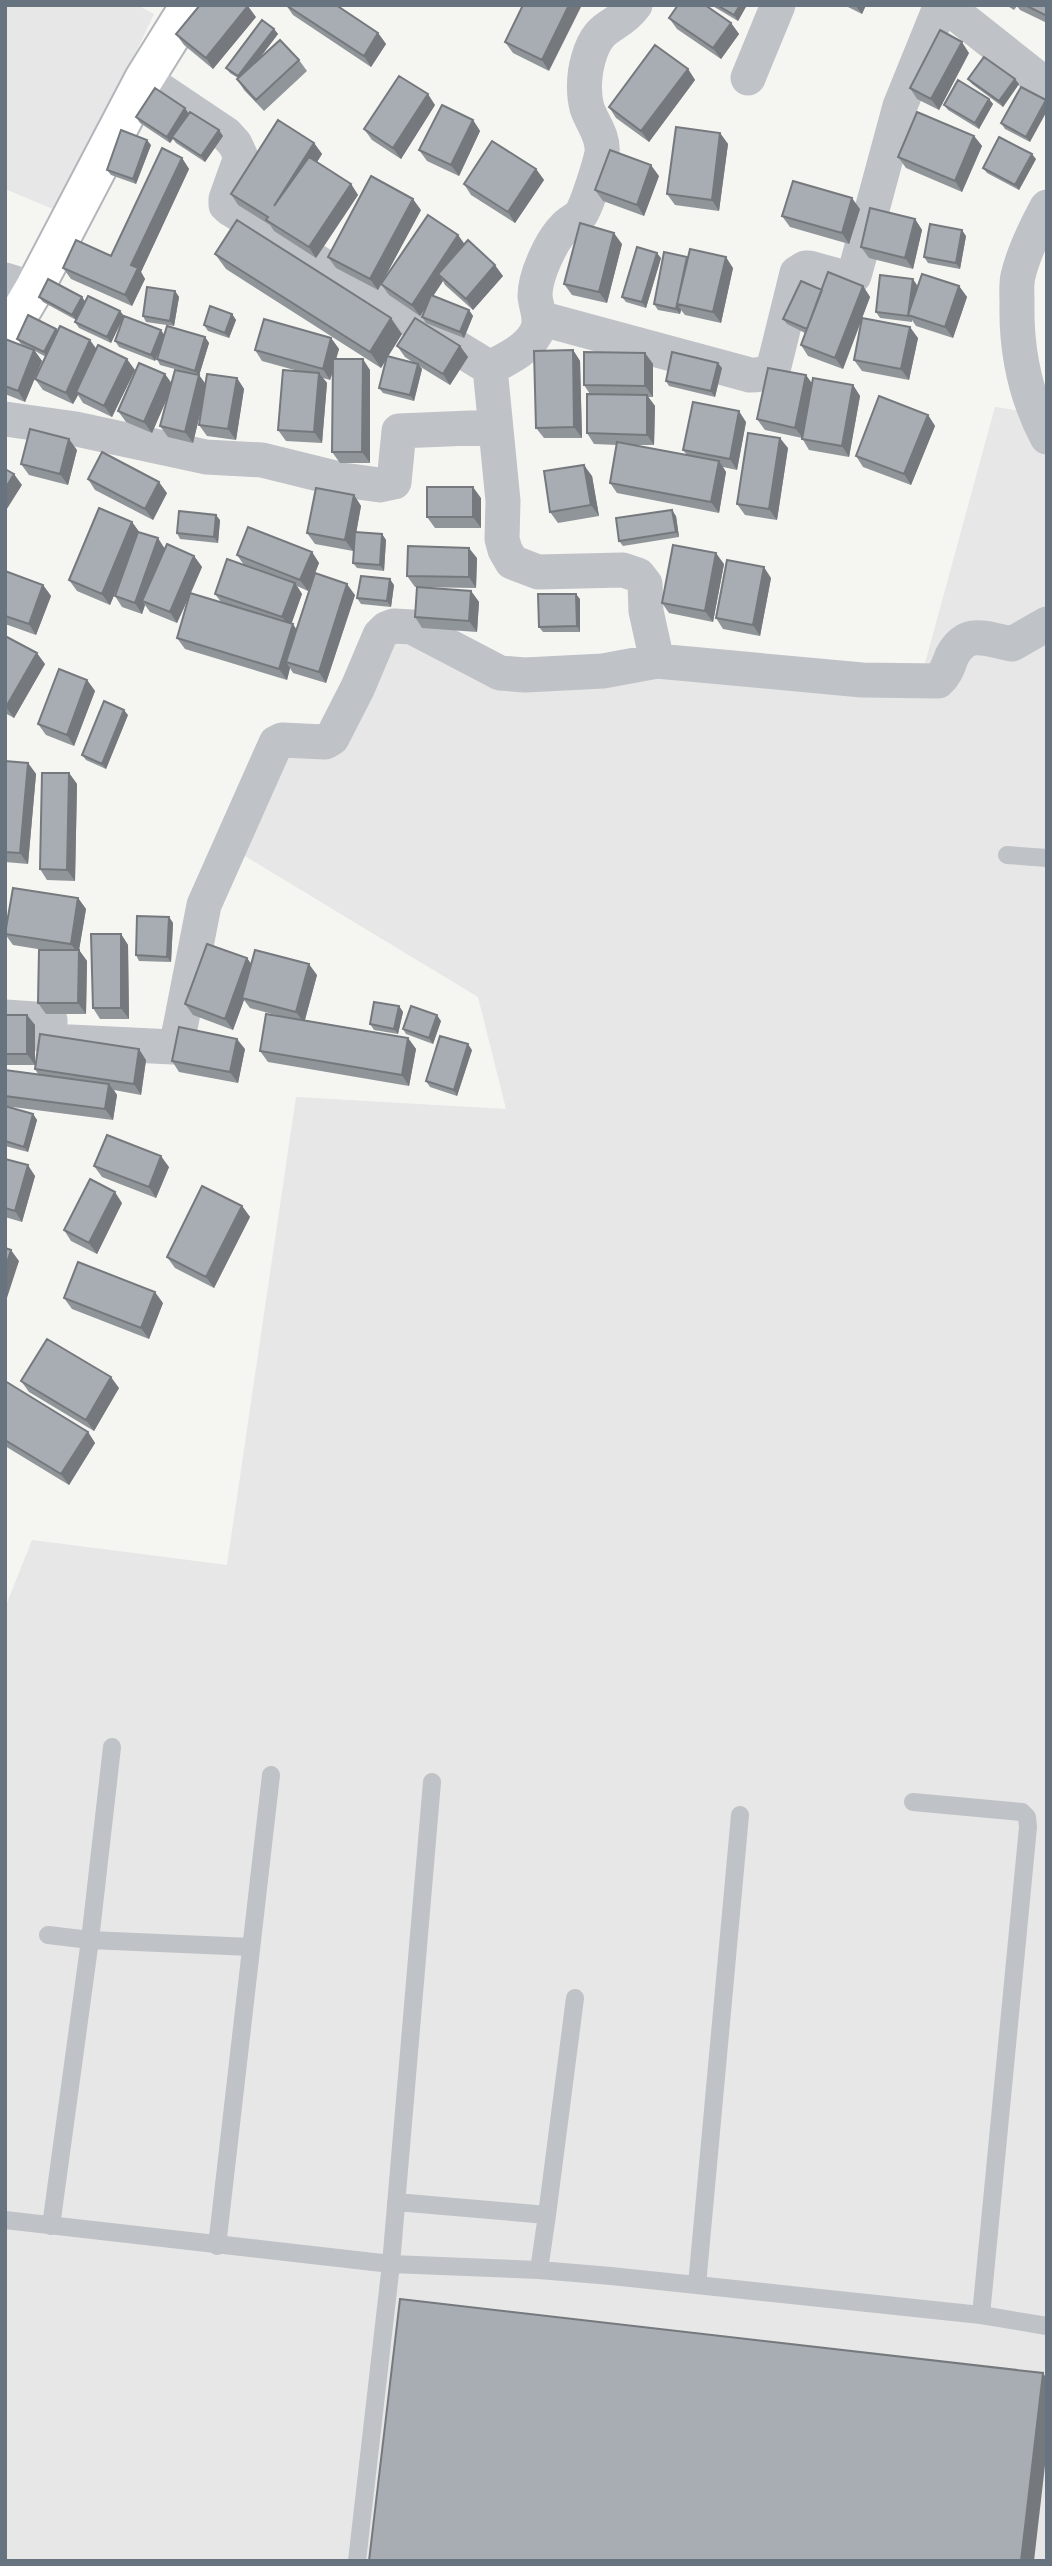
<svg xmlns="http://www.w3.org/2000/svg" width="1052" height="2566" font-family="'Varela Round',sans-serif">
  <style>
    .built { fill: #e6e7e6 }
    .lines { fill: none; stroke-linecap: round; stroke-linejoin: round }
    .secondary-casing { stroke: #b2b6ba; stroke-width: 42 }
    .lane { stroke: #bfc2c6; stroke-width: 18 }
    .street { stroke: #bfc2c6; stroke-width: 35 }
    .secondary { stroke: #fff; stroke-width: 38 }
    .wall { fill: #909599; fill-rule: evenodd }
    .shaded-wall { fill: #75797d }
    .building { fill: #a7adb2; stroke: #75797d; stroke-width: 2 }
  </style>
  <rect width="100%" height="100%" fill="#f5f5f2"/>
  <path class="built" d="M5,5H137L154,14L60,212L5,189Z
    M995,407L1047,415V2561H5V1608L32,1540L227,1565L296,1097L506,1109L478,997L230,847L272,744L330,746L391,622L490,675L921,678Z"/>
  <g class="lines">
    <g class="secondary-casing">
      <path id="secondary" d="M5,338L34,289L144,79L190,5"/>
    </g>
    <path class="lane" d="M1007,855L1047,858
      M913,1802L1022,1812L1027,1817L1028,1827L981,2315
      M48,1935L90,1940L251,1947
      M396,2202L547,2215L575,1998
      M5,2220L391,2264L539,2270L611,2276L981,2315L1047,2326
      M51,2226L90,1940L112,1747
      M217,2246L271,1775
      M539,2270L547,2215
      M697,2285L740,1815
      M357,2561L391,2264L432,1782"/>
    <path class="street" d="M635,5C616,31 599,20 588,60C584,74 583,93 587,108C592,123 604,136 602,153C600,164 587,205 581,214C576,220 569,222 565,227C559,233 553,242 549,250C543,262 535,281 535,296C536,308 543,320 536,333C527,350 506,359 490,368L503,501L502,539L505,550L512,562L538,572L623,570L638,575L645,584L646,611L657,661
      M945,5L1047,86
      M748,78L778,5
      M144,79L226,134L235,144L241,157L226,199V205L229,208L490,368
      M1047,207C1035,229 1024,251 1018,276C1016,284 1017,294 1017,303C1016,349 1025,395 1047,437
      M5,280L34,289
      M539,318L750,375C761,375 766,374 774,366L797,273L805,268H809L842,277L854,276L900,106L941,5
      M5,419L76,429L206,457L262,460L343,480L380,485L394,482L399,431L494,427
      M5,1017L50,1020V1041L173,1047L177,1042L180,1028L204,905L276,743L282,740L325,742L332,738L358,687L380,635L386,629L394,626L412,627L500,673L525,675L603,671L657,661L862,680L938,681C946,674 948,666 952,656C967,628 986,639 1012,644L1047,624"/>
    <use href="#secondary" class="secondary"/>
  </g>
  <path class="wall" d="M286,5L378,33L386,44L371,67L293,15Z
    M523,5L549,71L513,53L505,42Z
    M711,5H747L738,21Z
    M844,5H866L862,14Z
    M1006,5H1047V23L1020,10L1017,6L1014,10Z
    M256,17L213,69L184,45L176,34Z
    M669,18L731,23L739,34L721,59L677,29Z
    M274,29L278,34L259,59L299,60L307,71L264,111L244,90L237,79L238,78L230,73L226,68Z
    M969,53L939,110L917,99L910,88Z
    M688,69L695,80L649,142L616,118L609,107Z
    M968,79H1015L1019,84L1003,107L972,84Z
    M1021,87L1030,142L1005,129L1001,123Z
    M989,99L993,104L979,129L948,110L944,105Z
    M435,105L401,159L372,140L364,129Z
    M189,113L223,136L205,162L176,143L173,139L170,143L140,123L136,117Z
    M473,120L480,131L459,176L427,161L419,150Z
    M720,133L728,144L719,211L675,205L667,194Z
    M974,136L982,146L962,192L906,168L898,157Z
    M314,143L322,154L317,162L351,184L358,195L316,258L274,231L270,225L238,205L231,194Z
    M151,145L136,184L111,175L107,170Z
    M182,158L189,169L141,272L145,279L132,306L71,279L63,268L111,256Z
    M1036,159L1019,190L987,173L983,168Z
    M536,169L544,180L515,223L471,195L464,184Z
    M659,176L644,216L603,201L595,190Z
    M860,209L849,244L790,227L782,216Z
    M421,210L378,290L336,268L328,257Z
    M915,219L922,230L913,269L869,258L861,247Z
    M458,235L464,244L503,276L473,310L445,285L443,281L433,296L469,310L473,316L464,338L426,323L422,317L427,305L420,316L389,295L381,284Z
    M966,236L960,269L928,263L924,257Z
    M622,244L607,303L572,295L564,284Z
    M215,254L402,334L388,356L414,363L405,357L397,346H460L468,357L450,385L419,366L422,369L414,401L383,393L379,388L386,359L381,368L226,269Z
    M661,258L646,308L626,302L622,297Z
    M733,268L721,323L685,315L681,310L680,314L658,310L654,304Z
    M917,285L916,293L959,286L967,297L953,338L916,326L912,320V322L880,318L876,312Z
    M863,286L870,297L862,318L918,338L909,380L862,371L854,360L862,319L843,369L808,356L801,345L805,333L787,324L783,319L822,290Z
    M175,291L179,297L174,326L146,322L143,316Z
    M39,297H82L85,302L120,311L124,316L111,343L79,328L75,322L76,320L43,302Z
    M232,314L236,320L229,338L208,331L204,325Z
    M56,329L58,331L97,349L135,370L112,417L83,403L78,395L73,404L43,390L35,379L46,357L35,351L42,361L25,402L5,394V339L29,348L21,344L17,339Z
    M164,335L205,337L209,343L199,375L206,385L237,378L244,389L236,440L207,436L199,425L202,404L193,443L168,437L160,426L168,395L152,433L126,422L118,411L171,383L182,371L160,365L157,359L160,347L155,361L119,347L115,341Z
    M331,338L339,349L336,359L370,370V463H340L332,452L333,372L330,380L323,378L327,383L322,443L286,441L278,430L298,371L262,361L255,350Z
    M573,350L580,361L582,438H544L536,428Z
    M645,353L653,364V397H648L655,406L654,445H633L687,455L683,450L746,422L737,470L723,467L726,472L719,513L617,493L610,483L617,445L594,444L587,433L590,394L584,385Z
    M722,368L715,397L669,386L666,381Z
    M812,384L853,385L860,396L849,457L809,450L802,438L765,430L757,419Z
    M928,415L935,426L911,485L863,467L856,456Z
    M788,448L777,520L745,515L737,504Z
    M77,450L68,485L29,475L21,464Z
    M592,476L599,516L558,523L550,512Z
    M88,479L167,493L153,520L95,490Z
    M354,495L361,506L356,532L382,534L386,540L384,571L357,568L353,563L354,542L353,551L315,544L307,533Z
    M481,498V528H435L427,517Z
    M676,516L679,537L623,546L619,541Z
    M220,520L218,543L180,539L177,533Z
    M132,522L139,532L165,549L194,556L202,567L191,593L221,602L215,594L244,565L237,555L312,552L319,563L315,573L355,595L326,683L293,673L290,668L287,680L185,649L177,638L190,595L177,623L150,612L145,605L142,614L122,607L115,596L123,574L110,605L77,591L69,580ZM312,580L296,629L291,624L302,594L297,586L308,591Z
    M477,558L476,588L415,587L407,576Z
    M724,564L713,622L669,613L662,603Z
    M5,571L43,585L51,596L36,635L5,624Z
    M771,578L760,636L723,629L716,618Z
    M394,585L391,607L361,604L357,598Z
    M471,591L479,602L477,632L422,628L415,617Z
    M580,599V632H543L539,627Z
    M5,636L45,664L14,718L5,713Z
    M87,680L95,691L74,746L46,735L38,724Z
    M128,715L106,769L86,760L82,755Z
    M5,761L28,763L36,774L28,864L5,862Z
    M69,773L77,784L75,881L47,880L40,869Z
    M78,898L86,909L79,950L87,961L86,1014H46L38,1003L44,950L13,945L5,934Z
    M169,917L173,923L171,962L139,961L136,955Z
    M121,934L128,945L129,1019H100L93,1008Z
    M247,958L251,964L317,975L305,1020L408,1038L416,1049L409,1086L268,1062L260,1051L279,1016L250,1008L244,1000L233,1030L193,1015L185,1004Z
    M399,1006L403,1012L398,1034L374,1030L370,1024Z
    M5,1015H27L35,1025V1065H5Z
    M441,1021L433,1044L406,1034L403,1029Z
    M245,1049L238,1083L179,1072L172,1061Z
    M472,1050L457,1096L430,1087L426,1081Z
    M146,1060L141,1095L114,1090L117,1095L113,1120L5,1106V1070L38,1074L35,1069Z
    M5,1106L33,1114L37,1120L28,1152L5,1146Z
    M5,1159L35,1176L22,1222L5,1217Z
    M94,1166L169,1167L156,1198L102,1177Z
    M122,1203L97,1254L71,1241L64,1230Z
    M242,1206L250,1217L214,1288L175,1268L167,1257Z
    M64,1298L163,1303L149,1339L72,1309Z
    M5,1381L88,1432L95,1443L69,1485L5,1446Z
    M21,1381L119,1388L94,1431L29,1392Z"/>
  <path class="shaded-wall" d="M569,5H582L549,71L542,60Z
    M740,5H747L738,21L734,15Z
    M855,5H866L862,14Z
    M248,6L256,17L213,69L206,58Z
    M731,23L739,34L721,59L713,48Z
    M274,29L278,34L242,81L238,76Z
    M378,33L386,44L371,67L364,56Z
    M962,42L969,53L939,110L931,99Z
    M688,69L695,80L649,142L641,131Z
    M1015,79L1019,84L1003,107L999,101Z
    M428,94L435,105L401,159L393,148Z
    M989,99L993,104L979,129L975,123Z
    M1046,100L1047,102V111L1030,142L1026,137Z
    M185,108L189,114L170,143L167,137Z
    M473,120L480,131L459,176L451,165Z
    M219,130L223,136L205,162L201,156Z
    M720,133L728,144L719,211L712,200Z
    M974,136L982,146L962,192L955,181Z
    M147,140L151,145L136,184L133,179Z
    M314,143L322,154L282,217L274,206Z
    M1032,154L1036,159L1019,190L1015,185Z
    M182,158L189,169L141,272L145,279L132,306L125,295L131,265Z
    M651,165L659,176L644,216L637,205Z
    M536,169L544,180L515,223L508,212Z
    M351,184L358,195L316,258L309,247Z
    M852,198L860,209L849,244L842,233Z
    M413,199L421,210L378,290L370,279Z
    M915,219L922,230L913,269L905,258Z
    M962,230L966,236L960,269L956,263Z
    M614,233L622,244L607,303L599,292Z
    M458,235L466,246L438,274L443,281L420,316L412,305Z
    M657,253L661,258L646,308L642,302Z
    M726,257L733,268L721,323L713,312Z
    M495,265L503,276L473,310L466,299Z
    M913,279L917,285L913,317L908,315L912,322L908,316Z
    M863,286L870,297L843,369L835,358Z
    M959,286L967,297L953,338L945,327Z
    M175,291L179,297L174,326L170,321Z
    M82,297L86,303L76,320L72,315Z
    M677,304L681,310L680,314L676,309Z
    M469,310L473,316L464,338L460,332Z
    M120,311L124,316L111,343L107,337Z
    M232,314L236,320L229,338L225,333Z
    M391,318L402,334L381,368L370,352Z
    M910,327L918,338L909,380L901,369Z
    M56,329L60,334L48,358L44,352Z
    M161,330L165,336L155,361L151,355Z
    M205,337L209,343L199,376L195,371Z
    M331,338L339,349L330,380L323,369Z
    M90,340L98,351L76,392L78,395L73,404L66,393Z
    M460,346L468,357L450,385L443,374Z
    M34,350L42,361L25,402L18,391Z
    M573,350L580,361L582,438L574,427Z
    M645,353L653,364V397L645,386Z
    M127,359L135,370L112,417L104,406Z
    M363,359L370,370V463L362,452Z
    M718,363L722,368L715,397L711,391Z
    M418,364L422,369L414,401L410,395Z
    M319,373L327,383L322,443L314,432Z
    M165,374L173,385L152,433L144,422Z
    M199,375L207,386L193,443L185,432Z
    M806,375L814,386L803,438L795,428Z
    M237,378L244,389L236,440L228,429Z
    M853,385L860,396L849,457L842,446Z
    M647,395L655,406L654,445L647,435Z
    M739,411L746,422L737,470L730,459Z
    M928,415L935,426L911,485L904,474Z
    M780,438L788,448L777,520L769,509Z
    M69,439L77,450L68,485L60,474Z
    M719,461L726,472L719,513L711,502Z
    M584,465L592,476L599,516L591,505Z
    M14,474L22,485L5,512V489Z
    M159,482L167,493L153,520L145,509Z
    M473,487L481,498V528L473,517Z
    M354,495L361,506L353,551L345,540Z
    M672,510L676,516L679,537L676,532Z
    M216,515L220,520L218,543L214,537Z
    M132,522L140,533L110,605L102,594Z
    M382,534L386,540L384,571L380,565Z
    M158,538L165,549L142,601L145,605L142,614L135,603Z
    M469,548L477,558L476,588L469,577Z
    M312,552L319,563L308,591L300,580Z
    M716,553L724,564L713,622L705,611Z
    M194,556L202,567L177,623L170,612Z
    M764,567L771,578L760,636L753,625Z
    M390,579L394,585L391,607L387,601Z
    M295,583L302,594L290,628L282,617Z
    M347,584L355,595L326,683L319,672Z
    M43,585L51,596L36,635L29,624Z
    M471,591L479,602L477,632L469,621Z
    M576,594L580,599V632L577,626Z
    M293,624L300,635L286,662L290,668L287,680L279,669Z
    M37,653L45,664L14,718L6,707Z
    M87,680L95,691L74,746L67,735Z
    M124,710L128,715L106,769L102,764Z
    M28,763L36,774L28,864L20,853Z
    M69,773L77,784L75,881L67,870Z
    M78,898L86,909L79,950L87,961L86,1014L78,1003L79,955L71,944Z
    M169,917L173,923L171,962L167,957Z
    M121,934L128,945L129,1019L121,1008Z
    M247,958L255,969L242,998L244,1000L233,1030L225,1019Z
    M309,964L317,975L304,1023L296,1012Z
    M399,1006L403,1012L398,1034L394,1029Z
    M27,1015L35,1025V1065L27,1054Z
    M437,1015L441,1021L433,1044L429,1038Z
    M408,1038L416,1049L409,1086L402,1075Z
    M237,1039L245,1049L238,1083L230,1072Z
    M468,1044L472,1050L457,1096L454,1090Z
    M139,1049L146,1060L141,1095L134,1084Z
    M109,1084L117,1095L113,1120L105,1109Z
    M33,1114L37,1120L28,1152L24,1147Z
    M161,1156L169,1167L156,1198L149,1187Z
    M28,1165L35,1176L22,1222L15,1211Z
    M115,1192L122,1203L97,1254L89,1243Z
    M242,1206L250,1217L214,1288L206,1277Z
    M11,1250L19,1261L5,1304V1269Z
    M155,1292L163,1303L149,1339L141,1328Z
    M111,1377L119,1388L94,1431L86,1420Z
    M88,1432L95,1443L69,1485L61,1474Z
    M1043,2373L1047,2379V2448L1034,2561H1021Z"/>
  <path class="building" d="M200,5L248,6L206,58L176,34Z
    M286,5H336L378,33L364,56Z
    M523,5H569L542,60L505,42Z
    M678,5H705L731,23L713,48L669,18Z
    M717,5H740L734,15Z
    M1025,5H1047V16Z
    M262,20L274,29L238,76L226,68Z
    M940,30L962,42L931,99L910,88Z
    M280,40L299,60L256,100L237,79Z
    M655,45L688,69L641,131L609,107Z
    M984,57L1015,79L999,101L968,79Z
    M399,76L428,94L393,148L364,129Z
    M958,80L989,99L975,123L944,105Z
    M1021,87L1046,100L1026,137L1001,123Z
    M155,88L185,108L167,137L136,117Z
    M442,105L473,120L451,165L419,150Z
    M190,112L219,130L201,156L172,137Z
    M917,112L974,136L955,181L898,157Z
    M278,120L314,143L274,206L309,157L351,184L309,247L266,220L268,217L231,194Z
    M676,127L720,133L712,200L667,194Z
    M121,130L147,140L133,179L107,170Z
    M999,137L1032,154L1015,185L983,168Z
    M492,141L536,169L508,212L464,184Z
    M162,148L182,158L131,265L138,268L125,295L63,268L76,240L111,256Z
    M610,150L651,165L637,205L595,190Z
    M371,176L413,199L370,279L328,257Z
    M793,181L852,198L842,233L782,216Z
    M870,208L915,219L905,258L861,247Z
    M428,215L458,235L412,305L381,284Z
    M237,220L391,318L370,352L215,254Z
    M580,223L614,233L599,292L564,284Z
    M930,224L962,230L956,263L924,257Z
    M468,240L495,265L466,299L438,274Z
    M637,247L657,253L642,302L622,297Z
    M690,249L726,257L713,312L677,304Z
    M664,252L687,257L676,309L654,304Z
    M828,272L863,286L835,358L801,345Z
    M922,274L959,286L945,327L908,315Z
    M880,275L913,279L908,316L876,312Z
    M48,279L82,297L72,315L39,297Z
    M801,281L822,290L807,329L783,319Z
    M147,287L175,291L170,321L143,316Z
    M431,295L469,310L460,332L422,317Z
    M88,296L120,311L107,337L75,322Z
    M210,306L232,314L225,333L204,325Z
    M28,315L56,329L44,352L17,339Z
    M124,316L161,330L151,355L115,341Z
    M415,318L460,346L443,374L397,346Z
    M862,318L910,327L901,369L854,360Z
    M264,319L331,338L323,369L255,350Z
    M60,326L90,340L66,393L35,379Z
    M167,326L205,337L195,371L157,359Z
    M5,339L34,350L18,391L5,386Z
    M98,345L127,359L104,406L76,392Z
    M573,350L574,427L536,428L534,351Z
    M584,352L645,353V386L584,385Z
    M672,352L718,363L711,391L666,381Z
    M387,356L418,364L410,395L379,388Z
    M333,359H363L362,452H332Z
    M139,363L165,374L144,422L118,411Z
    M768,368L806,375L795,428L757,419Z
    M175,370L199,375L185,432L160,426Z
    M283,370L319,373L314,432L278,430Z
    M207,374L237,378L228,429L199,425Z
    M813,378L853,385L842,446L802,439Z
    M587,394L647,395V435L587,433Z
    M879,396L928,415L904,474L856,456Z
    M693,402L739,411L730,459L683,450Z
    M30,429L69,439L60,474L21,464Z
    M748,433L780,438L769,509L737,504Z
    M617,442L719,461L711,502L610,483Z
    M102,452L159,482L145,509L88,479Z
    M584,465L591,505L550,512L544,471Z
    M5,469L14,474L5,489Z
    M427,487H473V517H427Z
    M316,488L354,495L345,540L307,533Z
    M99,508L132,522L102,594L69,580Z
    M672,510L676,532L619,541L616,518Z
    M179,511L216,515L214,537L177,533Z
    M248,527L312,552L300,580L237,555Z
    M138,532L158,538L135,603L115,596Z
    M355,532L382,534L380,565L353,563Z
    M167,544L194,556L170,612L142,601Z
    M673,545L716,553L705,611L662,603Z
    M408,546L469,548V577L407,576Z
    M227,559L295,583L282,617L215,594Z
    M727,560L764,567L753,625L716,618Z
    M5,571L43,585L29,624L5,616Z
    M315,573L347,584L319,672L286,662Z
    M361,576L390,579L387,601L357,598Z
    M417,587L471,591L469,621L415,617Z
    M190,593L293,624L279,669L177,638Z
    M538,594H576L577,626L539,627Z
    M5,636L37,653L6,707H5Z
    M59,669L87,680L67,735L38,724Z
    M104,701L124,710L102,764L82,755Z
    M5,761L28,763L20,853L5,852Z
    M42,773H69L67,870L40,869Z
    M13,888L78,898L71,944L5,934Z
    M137,916L169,917L167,957L136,955Z
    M91,934H121V1008H93Z
    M207,944L247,958L225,1019L185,1004Z
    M39,950H79L78,1003H38Z
    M255,950L309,964L296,1012L242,998Z
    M374,1002L399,1006L394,1029L370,1024Z
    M411,1006L437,1015L429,1038L403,1029Z
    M266,1014L408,1038L402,1075L260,1051Z
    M5,1015H27V1054H5Z
    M179,1027L237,1039L230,1072L172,1061Z
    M40,1034L139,1049L134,1084L35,1069Z
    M440,1036L468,1044L454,1090L426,1081Z
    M5,1070L109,1084L105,1109L5,1096Z
    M5,1106L33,1114L24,1147L5,1141Z
    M107,1135L161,1156L149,1187L94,1166Z
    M5,1159L28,1165L15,1211L5,1208Z
    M90,1179L115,1192L89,1243L64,1230Z
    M202,1186L242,1206L206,1277L167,1257Z
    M5,1248L11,1250L5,1269Z
    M78,1262L155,1292L141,1328L64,1298Z
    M47,1339L111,1377L86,1420L21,1381Z
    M5,1381L88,1432L61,1474L5,1440Z
    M400,2299L1043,2373L1021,2561H369Z"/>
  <rect width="1052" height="2566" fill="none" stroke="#677480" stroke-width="14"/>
</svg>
